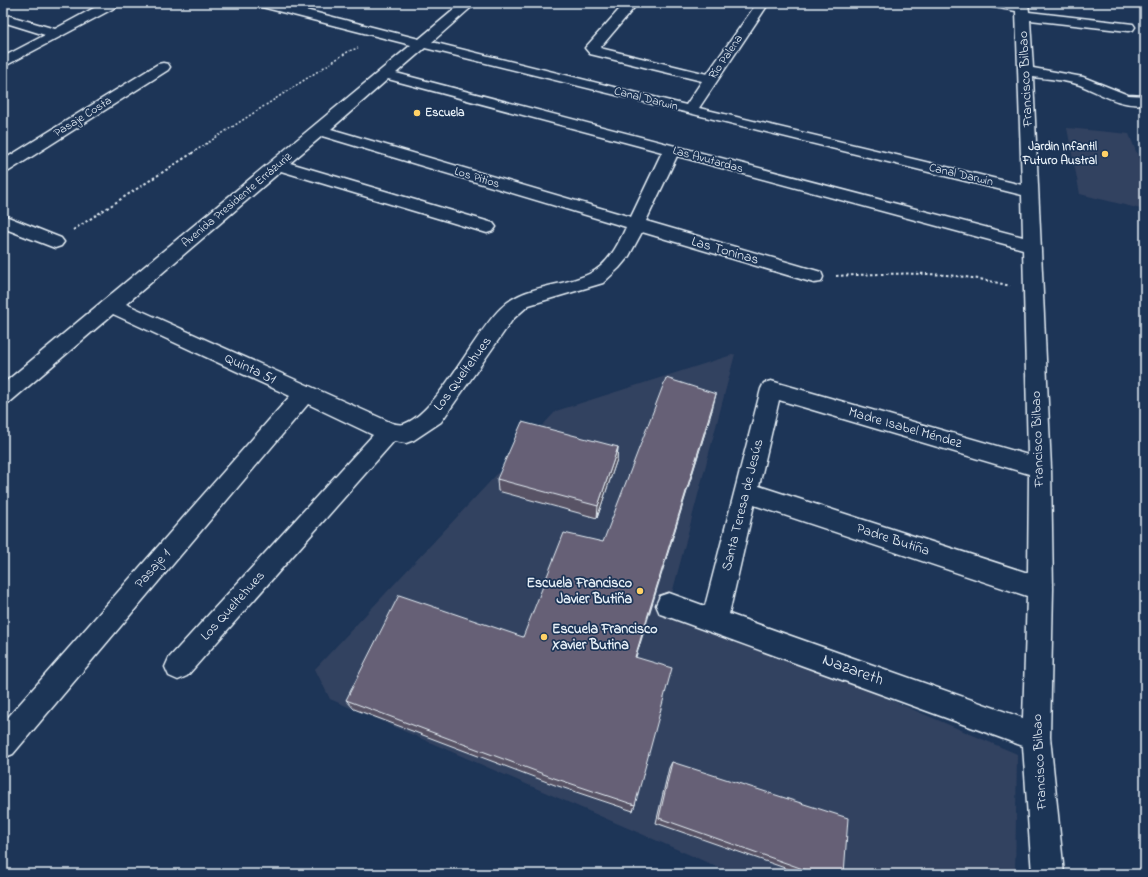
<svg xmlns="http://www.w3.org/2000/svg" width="1148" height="877" font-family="'Indie Flower',sans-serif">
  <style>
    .built { fill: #334260 }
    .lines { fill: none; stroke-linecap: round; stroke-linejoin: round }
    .minor-casing { stroke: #e8f1f8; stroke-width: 3 }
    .path-far1 { stroke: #e8f1f8; stroke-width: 1.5; stroke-dasharray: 2 2; stroke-linecap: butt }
    .path { stroke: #e8f1f8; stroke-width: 2; stroke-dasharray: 2.5 2.5; stroke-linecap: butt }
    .minor { fill: #1d3557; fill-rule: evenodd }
    .wall { fill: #585365; stroke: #e8f1f8 }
    .shaded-wall { fill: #474453; stroke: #e8f1f8 }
    .building { fill: #666176; stroke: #e8f1f8 }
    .poi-dot { fill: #ffd166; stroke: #1d3557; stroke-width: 1.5 }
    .labels { text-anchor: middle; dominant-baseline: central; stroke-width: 3.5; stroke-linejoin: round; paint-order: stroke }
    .far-street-label { font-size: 12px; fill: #e8f1f8; stroke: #1d3557 }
    .far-poi-label { font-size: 12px; font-weight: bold; fill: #e8f1f8; stroke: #1d3557; text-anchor: start }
    .street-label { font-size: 14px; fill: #e8f1f8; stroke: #1d3557 }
    .poi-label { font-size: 14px; font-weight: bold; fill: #e8f1f8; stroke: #1d3557; text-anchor: end }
    .near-street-label { font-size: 17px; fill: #e8f1f8; stroke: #1d3557 }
  </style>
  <rect width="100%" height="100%" fill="#1d3557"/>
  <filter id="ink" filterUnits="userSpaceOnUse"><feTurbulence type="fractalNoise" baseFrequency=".025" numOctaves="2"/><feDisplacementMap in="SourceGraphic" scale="8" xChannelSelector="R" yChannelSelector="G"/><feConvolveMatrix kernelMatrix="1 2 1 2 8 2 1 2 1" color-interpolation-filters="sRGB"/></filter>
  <g filter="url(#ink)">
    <path class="built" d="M1067,128L1129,134L1145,174V210L1080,194Z
      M735,354L669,605L1017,754L1015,874H734L330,699L315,669L556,411Z"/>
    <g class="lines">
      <g class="minor-casing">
        <path id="minor" d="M103,3H119L118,6L3,67V57L45,35L3,22V14L55,29Z
          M257,3H278L419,39L462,3H476L432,42L686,105L702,81L590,54L585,48L625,3H638L600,48L707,74L757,3H769L699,108L1022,185L1016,11L988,6L987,3H1028L1029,12L1133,24L1135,27L1133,30L1128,31L1030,20L1033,68L1083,77L1128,95L1145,96V104C1120,107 1102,94 1080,85C1065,80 1049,79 1033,77L1051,468L1053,589L1050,737L1064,874H1032L1023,746L669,617L660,614L656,605L660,596L669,593L705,606L761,389L764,383L771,381L1028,455L1023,249L677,156L646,221L821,272L823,277L821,282L814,283L642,232L629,256L619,268L603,283L529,305L513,319L441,422L414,440L406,443L394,441L187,676L178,680L169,676L165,667L169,658L373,435L308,404L13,754L3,758V723L290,396L113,314L10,402L3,404V384L411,45L258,6ZM425,48L1022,195L1023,237L396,73ZM388,79L662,152L631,217L331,129ZM322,136L626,227C618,245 608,265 589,274C560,288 524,284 500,309C473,335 437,413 404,424C400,425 395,424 392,423L126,304L281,171L487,233L493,231L496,227L493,223L290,163ZM779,400L1029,474L1028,573L759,486ZM754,505L1027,596L1023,718L729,614Z
          M163,63L168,64L170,67L168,70L9,171L3,172V160L158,64Z
          M3,215L61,238L64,242L61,246L55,248L3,228Z"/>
      </g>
      <path class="path-far1" d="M192,153L349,51L358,48"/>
      <path class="path" d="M73,230L194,152
        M836,276C895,273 953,270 1010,286"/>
      <use href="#minor" class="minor"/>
    </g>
    <path class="wall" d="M712,410L636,657L635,805L633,811L555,785L354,709L346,700L523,637L603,542Z
      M618,447L617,459L597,518L498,491L497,479Z
      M672,762L844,874H802L656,823L669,768Z"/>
    <path class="shaded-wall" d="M716,394L712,410L632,667L635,657Z
      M618,447L617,459L597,518L598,506Z"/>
    <path class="building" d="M666,378L716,394L635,657L672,668L635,805L554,778L346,700L399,595L523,637L564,533L603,542Z
      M522,422L618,447L598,506L497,479Z
      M672,762L848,818L844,874H817L659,818Z"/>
  </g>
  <g class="poi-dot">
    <circle cx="417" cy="113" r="4"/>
    <circle cx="1105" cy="154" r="4"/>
    <circle cx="640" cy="591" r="4"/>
    <circle cx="544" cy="637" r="4"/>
  </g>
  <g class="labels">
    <g class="far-street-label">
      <text transform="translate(726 57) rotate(-56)">Río Palena</text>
      <text transform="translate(646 99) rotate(14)">Canal Darwin</text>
      <text transform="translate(83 117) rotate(-32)">Pasaje Costa</text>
      <text transform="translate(708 160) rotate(15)">Las Avutardas</text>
      <text transform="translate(961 175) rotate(13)">Canal Darwin</text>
      <text transform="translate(477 178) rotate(17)">Los Pitios</text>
      <text transform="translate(237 200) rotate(-40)">Avenida Presidente Errázuriz</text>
    </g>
    <g class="far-poi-label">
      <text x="425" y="113">Escuela</text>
      <text x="1097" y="147" text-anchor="end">Jardin Infantil<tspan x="1097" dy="14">Futuro Austral</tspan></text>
    </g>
    <g class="street-label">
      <text transform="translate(1026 79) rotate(-93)">Francisco Bilbao</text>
      <text transform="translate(725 251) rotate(16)">Las Toninas</text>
      <text transform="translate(250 369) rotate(25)">Quinta 51</text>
      <text transform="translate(463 374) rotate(-54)">Los Queltehues</text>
      <text transform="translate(905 428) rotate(16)">Madre Isabel Méndez</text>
      <text transform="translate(1038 439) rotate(-92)">Francisco Bilbao</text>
      <text transform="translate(743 505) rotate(-76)">Santa Teresa de Jesús</text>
      <text transform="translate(893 540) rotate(18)">Padre Butiña</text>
      <text transform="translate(153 569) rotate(-49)">Pasaje 1</text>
      <text transform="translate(233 606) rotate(-48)">Los Queltehues</text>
      <text transform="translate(1040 762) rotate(-93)">Francisco Bilbao</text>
    </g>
    <g class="poi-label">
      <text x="632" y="583">Escuela Francisco<tspan x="632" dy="16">Javier Butiña</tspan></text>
      <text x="552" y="629" text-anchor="start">Escuela Francisco<tspan x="552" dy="16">Xavier Butina</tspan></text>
    </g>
    <g class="near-street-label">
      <text transform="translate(853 670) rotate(20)">Nazareth</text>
    </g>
  </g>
  <rect width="1148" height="877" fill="none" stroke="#1d3557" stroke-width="16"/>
  <rect x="8" y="8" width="1132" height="861" fill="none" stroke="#e8f1f8" stroke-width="1.5" filter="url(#ink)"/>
</svg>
